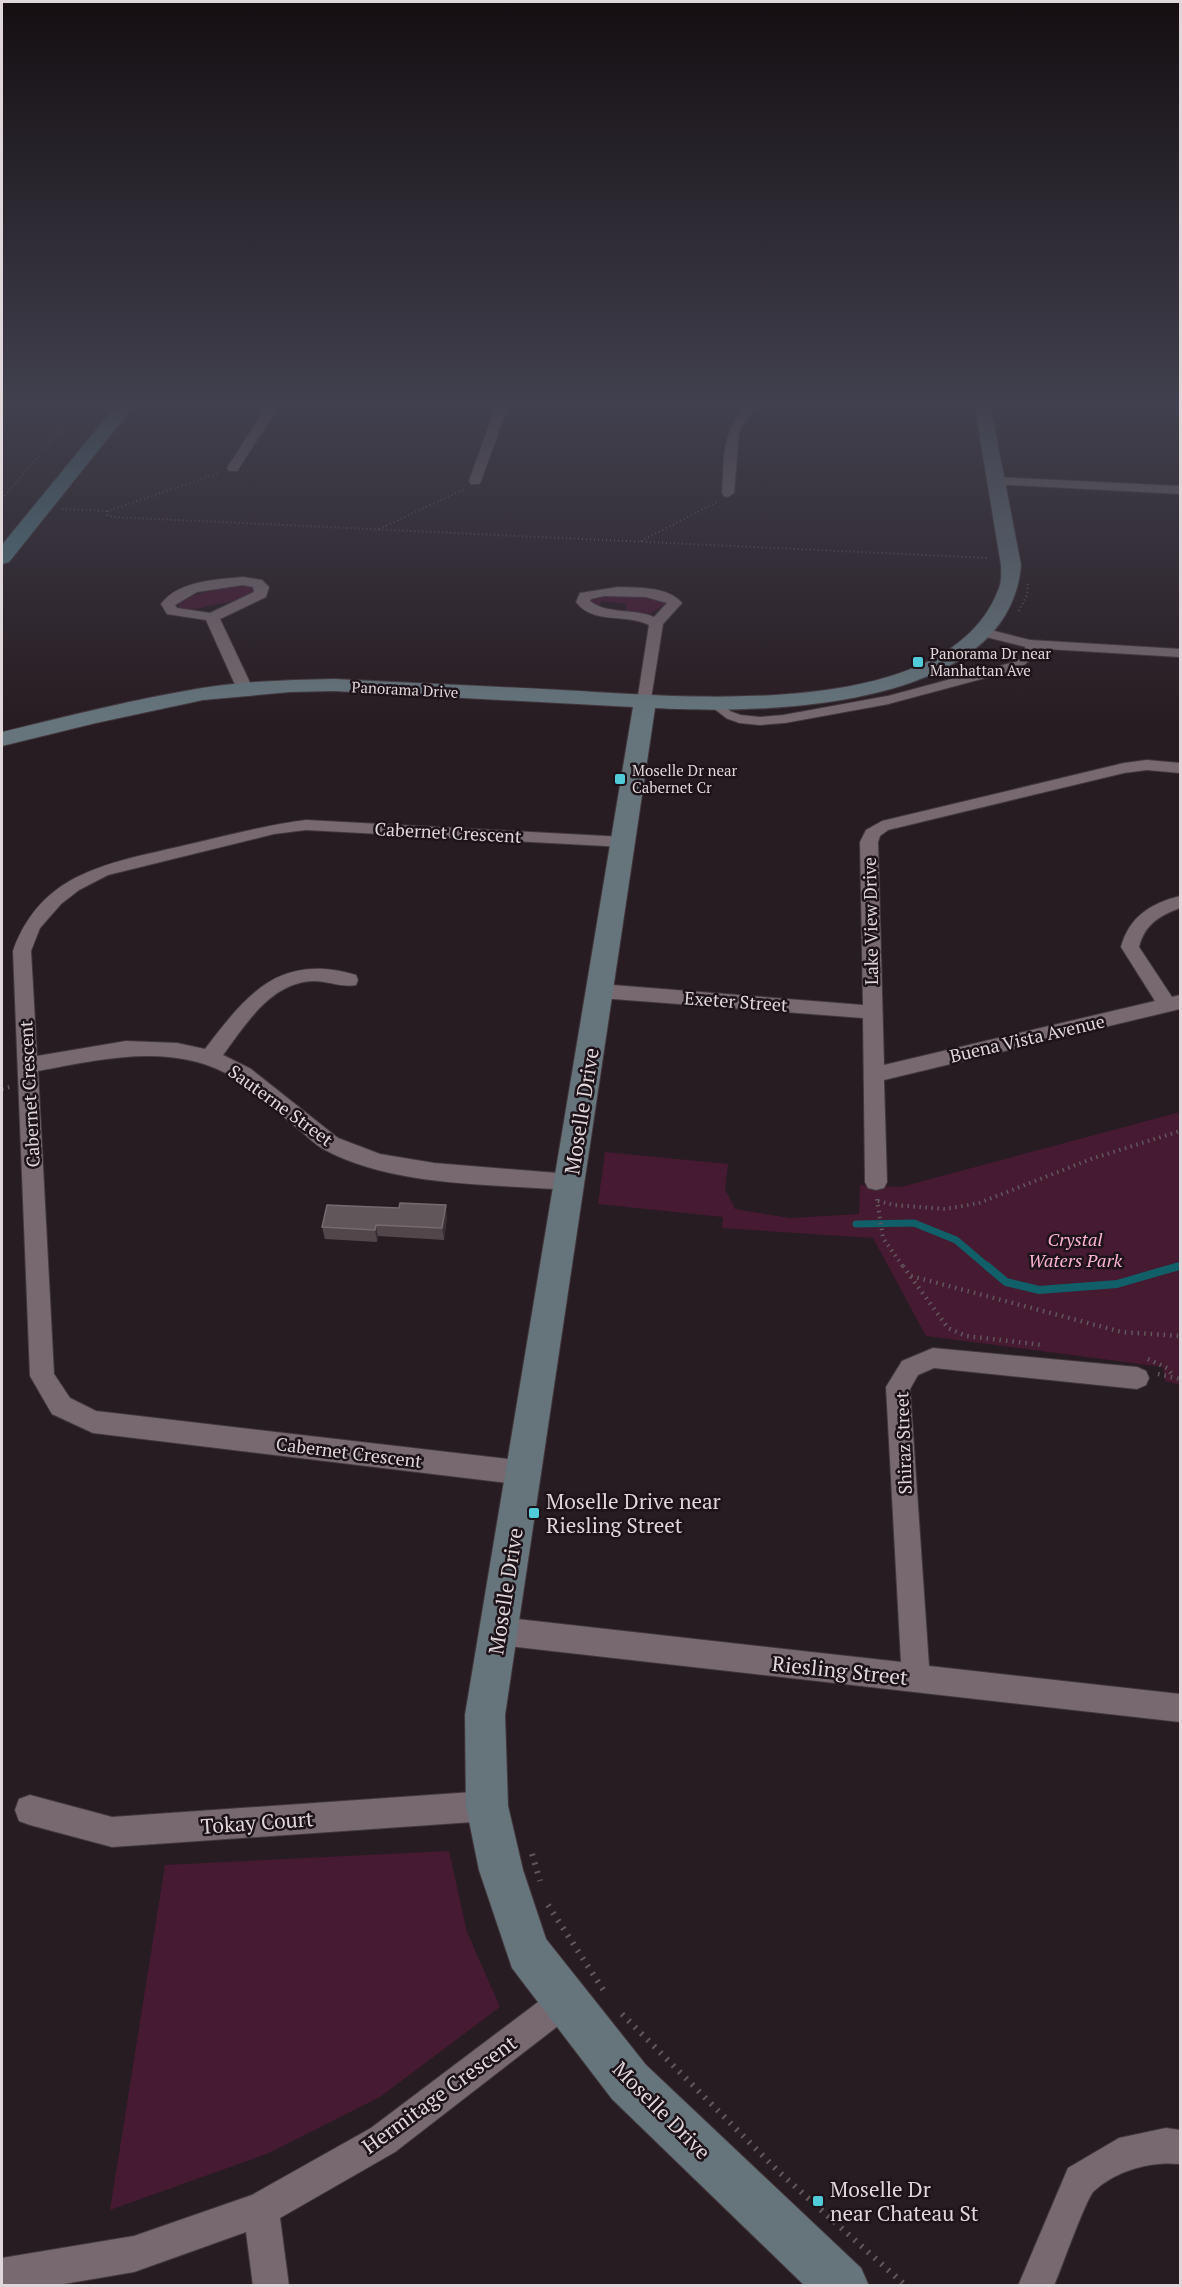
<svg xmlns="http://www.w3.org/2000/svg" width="1182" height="2287" font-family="'PT Serif',serif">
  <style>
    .green { fill: #461a31 }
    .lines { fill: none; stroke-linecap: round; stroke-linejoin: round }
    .stream-far1 { stroke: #115f68; stroke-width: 7 }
    .stream { stroke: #115f68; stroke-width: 8 }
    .lane-casing { stroke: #42383c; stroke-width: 10 }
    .street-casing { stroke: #42383c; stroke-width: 2 }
    .secondary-casing { stroke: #42383c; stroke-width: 2 }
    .primary-casing { stroke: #42383c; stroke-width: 2 }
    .path-far3 { stroke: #62585c; stroke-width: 2; stroke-dasharray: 1 3; stroke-linecap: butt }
    .path-far2 { stroke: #62585c; stroke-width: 4; stroke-dasharray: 1.5 4.5; stroke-linecap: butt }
    .path-far1 { stroke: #62585c; stroke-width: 4.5; stroke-dasharray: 1.5 5; stroke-linecap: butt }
    .path { stroke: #62585c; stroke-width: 6; stroke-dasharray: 2 7; stroke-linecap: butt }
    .lane { stroke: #77696f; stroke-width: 8 }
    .street { fill: #77696f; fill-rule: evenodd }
    .secondary { fill: #66757c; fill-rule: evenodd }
    .primary { fill: #558189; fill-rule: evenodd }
    .wall { fill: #52464b }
    .shaded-wall { fill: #3a2f34 }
    .building { fill: #61565a; stroke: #756a6e; stroke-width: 1.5 }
    .poi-dot { fill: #52cbd9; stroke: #1d1318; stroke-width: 2 }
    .labels { text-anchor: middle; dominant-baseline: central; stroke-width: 5; stroke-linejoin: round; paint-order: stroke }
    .far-poi-label { font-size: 15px; fill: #dfd7da; stroke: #1d1318; text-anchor: start }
    .far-street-label { font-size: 15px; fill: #dfd7da; stroke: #1d1318 }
    .street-label { font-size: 18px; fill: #dfd7da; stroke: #1d1318 }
    .park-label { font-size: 18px; font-style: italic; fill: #fcb2d4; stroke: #1d1318 }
    .near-street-label { font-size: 21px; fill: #dfd7da; stroke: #1d1318 }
    .near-poi-label { font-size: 21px; fill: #dfd7da; stroke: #1d1318; text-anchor: start }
  </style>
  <rect width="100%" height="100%" fill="#271c21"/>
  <path class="green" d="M242,584L251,586L255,591L252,597L190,610L181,609L176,603L190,596Z
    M606,594L662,599L666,604L650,614L625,611L627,604L602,601L598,608L591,601L594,596Z
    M1180,1112V1385L1165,1381L1163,1367L926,1336L873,1238L722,1228L723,1217L598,1204L605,1152L728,1164L725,1189L735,1209L790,1218L859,1214L860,1185L901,1187Z
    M449,1851L467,1932L500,2007L380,2097L269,2153L110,2210L165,1865Z"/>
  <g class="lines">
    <path class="stream-far1" d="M856,1224L914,1223L956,1240L989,1268
      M1174,1268L1180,1266"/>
    <path class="stream" d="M987,1266L1006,1282L1039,1290L1117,1284L1179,1266"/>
    <g class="lane-casing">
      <path id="lane" d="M716,705L729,715L740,719L760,721L784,719L888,700L1018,665L1027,657L1030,644"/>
    </g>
    <g class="street-casing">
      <path id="street" d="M269,403H281L237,471H229L227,468Z
        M497,403H509L481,481L479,484H471L469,481Z
        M749,403H761L745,421L739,433L734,493L728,497L724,496L722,493C725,452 720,435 749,403Z
        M996,477L1180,486V494L992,484V478Z
        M243,577L262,580L269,587L266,597L220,619L253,689L245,694L237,689L206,620L167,614L161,604C179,580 216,580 243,577ZM243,585L253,587L254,592L210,613L177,608L175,605L197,592Z
        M618,587C638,588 668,586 682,603L663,624L650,705H640L637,702L649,625C626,613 593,625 576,602L580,593ZM604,596L646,597L667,603L654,617C634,608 608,615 590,601L591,599Z
        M983,628L1030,640L1180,649V657L1030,648L978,635L976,632Z
        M1147,760L1180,763V773L1147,770L1124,773L888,830L880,836L878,842L884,1065L1155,1001L1121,947C1129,917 1151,903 1180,896V908C1159,916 1145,924 1139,947L1172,997L1180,995V1009L884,1080L887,1182L884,1188L876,1190L868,1188L865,1182L863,1018L600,998L593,996L591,991L593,986L600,984L863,1005L860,842L866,830L882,821L1124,763Z
        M306,820L624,837L630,838L633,842L630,846L624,847L306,830L274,834L108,875L79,890L61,904L40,928L31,951L37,1056L126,1041L177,1043L205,1049C248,993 279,953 356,975L358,980L356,985C342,988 328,981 314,981C271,982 246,1024 223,1055L251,1069L338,1138L380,1154L434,1163L570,1174L578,1176L581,1182L578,1188L570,1190C492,1184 395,1187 325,1150C317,1146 310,1139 303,1133C282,1116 260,1094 236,1079C175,1041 104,1059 38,1071L54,1374L70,1398L96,1411L524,1461L533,1465L537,1473L533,1481L524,1485L93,1433L52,1414L30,1376L13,951C42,870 112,863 186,845C226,836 265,825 306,820Z
        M933,1348L1137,1367L1146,1371L1149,1378L1146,1385L1137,1389L934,1368L918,1375L910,1389L929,1666L1180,1694V1722L499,1645L489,1641L485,1631L489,1621L499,1617L901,1662L886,1387L902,1361Z
        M487,1791L498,1795L502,1806L498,1817L487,1821L112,1847L30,1825L19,1821L15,1810L19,1799L30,1795L112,1817Z
        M565,1985L576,1990L581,2001L576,2012L395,2152L280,2218L289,2286H253L246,2232L134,2272L52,2286H2V2258L134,2236L252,2195L371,2128L554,1990Z
        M1166,2128L1180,2130V2164C1151,2161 1117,2170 1094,2191C1086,2198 1061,2270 1054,2286H1018L1068,2168L1119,2138Z"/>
    </g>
    <g class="secondary-casing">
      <path id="secondary" d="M978,403H994L992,414L1021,565C1009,711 763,714 655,708L505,1715L508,1806L523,1870L546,1939L646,2065L861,2268L869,2286H805L612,2099L512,1968L479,1870L466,1806L465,1715L633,707L334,691L290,692L203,700L96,723L2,746V732C68,716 135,699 202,688C245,681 290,680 334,679C410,683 485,686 561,690C676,696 949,725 999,588C1002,581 1001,572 1001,565L976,414Z"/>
    </g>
    <g class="primary-casing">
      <path id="primary" d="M118,403H136L9,562L2,564V545Z"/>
    </g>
    <path class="path-far3" d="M2,499L84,403
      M62,509L108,511L219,473
      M108,511L107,515L113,517L989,558
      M379,529L465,489
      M641,541L717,502
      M1019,611L1027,595L1028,582"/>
    <path class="path-far2" d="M2,1089L10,1087
      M877,1199L883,1238L904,1268
      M878,1201L894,1205L945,1209L979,1203L1091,1159L1180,1131"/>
    <path class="path-far1" d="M903,1266L948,1328L966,1336L1043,1345
      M911,1276L1122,1332L1180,1336
      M1148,1359L1167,1368L1174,1377
      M1158,1374L1180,1379"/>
    <path class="path" d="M532,1854L540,1881
      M548,1905L606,1994
      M622,2014L779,2172L906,2286"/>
    <use href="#lane" class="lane"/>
    <use href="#street" class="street"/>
    <use href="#secondary" class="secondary"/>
    <use href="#primary" class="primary"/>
  </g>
  <path class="wall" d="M447,1217L444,1240L378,1236L377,1242L325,1239L322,1227Z"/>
  <path class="shaded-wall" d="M2,403H9L2,410Z
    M446,1205L447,1217L444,1240L442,1228Z
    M376,1225L378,1236L377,1242L375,1230Z"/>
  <path class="building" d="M400,1203L446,1205L442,1228L376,1225L375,1230L322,1227L327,1205L399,1208Z"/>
  <linearGradient id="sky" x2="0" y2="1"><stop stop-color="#150f12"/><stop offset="0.56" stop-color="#41404e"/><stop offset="1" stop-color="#41404e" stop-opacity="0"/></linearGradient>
  <rect width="1182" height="723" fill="url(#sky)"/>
  <g class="poi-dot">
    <rect x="912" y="656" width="12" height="12" rx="3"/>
    <rect x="614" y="773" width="12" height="12" rx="3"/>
    <rect x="528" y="1507" width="12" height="12" rx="3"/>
    <rect x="812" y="2195" width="12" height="12" rx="3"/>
  </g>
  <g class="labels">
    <g class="far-poi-label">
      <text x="930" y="653">Panorama Dr near<tspan x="930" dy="17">Manhattan Ave</tspan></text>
      <text x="632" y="770">Moselle Dr near<tspan x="632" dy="17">Cabernet Cr</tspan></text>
    </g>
    <g class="far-street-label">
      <text transform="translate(405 689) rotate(3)">Panorama Drive</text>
    </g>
    <g class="street-label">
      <text transform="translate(448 832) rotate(3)">Cabernet Crescent</text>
      <text transform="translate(870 921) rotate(-91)">Lake View Drive</text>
      <text transform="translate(736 1001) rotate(4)">Exeter Street</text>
      <text transform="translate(1027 1038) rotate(-13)">Buena Vista Avenue</text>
      <text transform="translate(29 1094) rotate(-93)">Cabernet Crescent</text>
      <text transform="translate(281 1105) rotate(36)">Sauterne Street</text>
      <text transform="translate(903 1443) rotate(-92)">Shiraz Street</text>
      <text transform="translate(349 1452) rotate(7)">Cabernet Crescent</text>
    </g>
    <g class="park-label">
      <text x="1075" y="1239">Crystal<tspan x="1075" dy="21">Waters Park</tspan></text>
    </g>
    <g class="near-street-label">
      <text transform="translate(581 1111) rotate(-81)">Moselle Drive</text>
      <text transform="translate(505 1591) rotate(-81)">Moselle Drive</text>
      <text transform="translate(840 1670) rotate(6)">Riesling Street</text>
      <text transform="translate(257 1822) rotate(-4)">Tokay Court</text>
      <text transform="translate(439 2094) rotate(-36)">Hermitage Crescent</text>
      <text transform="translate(662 2110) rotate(45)">Moselle Drive</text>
    </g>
    <g class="near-poi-label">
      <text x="546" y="1501">Moselle Drive near<tspan x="546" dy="24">Riesling Street</tspan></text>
      <text x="830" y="2189">Moselle Dr<tspan x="830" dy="24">near Chateau St</tspan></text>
    </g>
  </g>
  <rect width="1182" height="2287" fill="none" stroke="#dfd7da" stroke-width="6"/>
</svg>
